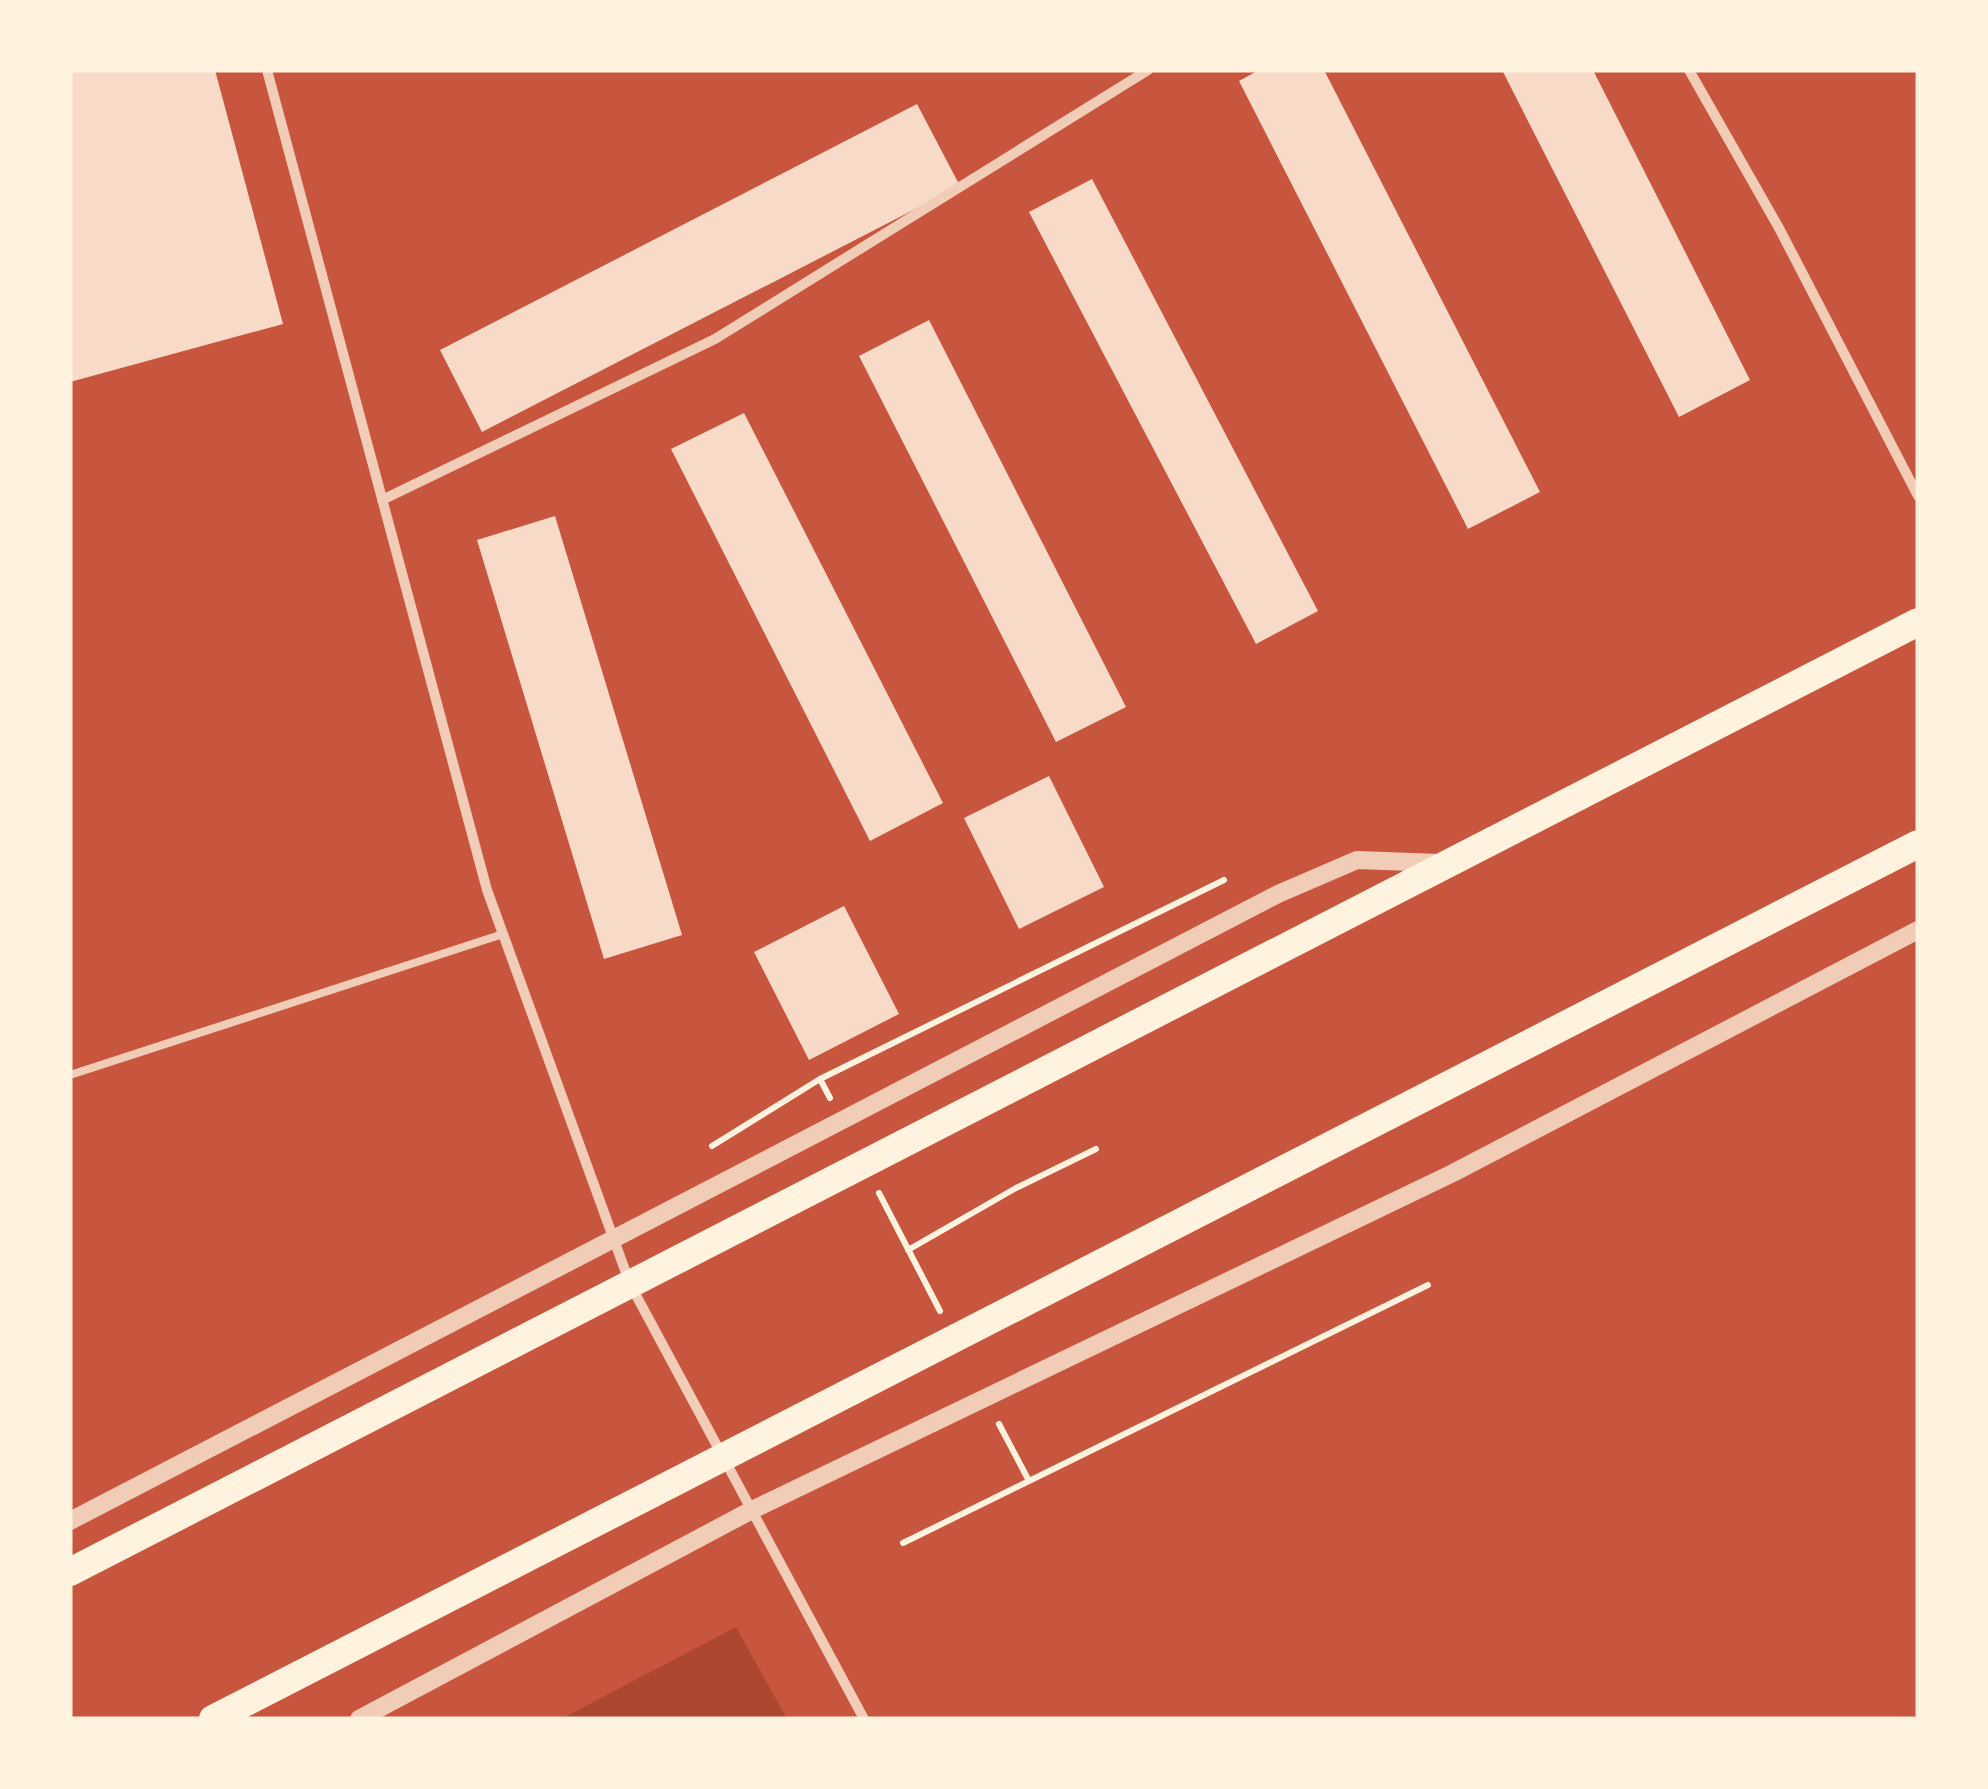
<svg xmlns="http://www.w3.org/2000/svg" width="1988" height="1789" font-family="'Public Sans',sans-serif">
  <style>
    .green { fill: #ae4732 }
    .building { fill: #f7dbc8 }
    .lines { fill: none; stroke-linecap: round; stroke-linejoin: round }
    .path { stroke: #fff3e0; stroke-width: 6 }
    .service { stroke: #f1ccb7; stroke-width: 8 }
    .minor { stroke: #f1ccb7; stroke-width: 10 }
    .tertiary { stroke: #f1ccb7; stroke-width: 18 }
    .trunk { stroke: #fff3e0; stroke-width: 28 }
  </style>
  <rect width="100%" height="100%" fill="#c8553d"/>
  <path class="green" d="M736,1627L787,1719H561Z"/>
  <path class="building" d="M70,70H215L283,324L70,382Z
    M1259,70H1324L1540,492L1468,529L1239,81Z
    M1502,70H1593L1750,380L1679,417Z
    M917,104L960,186L482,432L440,350Z
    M1092,179L1318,611L1256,644L1029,212Z
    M929,320L1126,707L1056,742L859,356Z
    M744,413L943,803L870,841L671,449Z
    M555,516L682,935L604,959L477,540Z
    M1049,776L1104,887L1019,929L964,818Z
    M844,906L899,1014L809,1060L754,952Z"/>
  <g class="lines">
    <path class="path" d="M830,1098L820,1079L1224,880
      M712,1146L820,1079
      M879,1193L940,1311
      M908,1250L1016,1188L1096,1149
      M999,1424L1029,1481L1428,1285
      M903,1543L1029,1481"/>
    <path class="service" d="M70,1075L503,934"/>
    <path class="minor" d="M267,70L487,890L503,934L630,1284L864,1719
      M1689,70L1779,228L1918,496
      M382,500L715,339L1148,70"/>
    <path class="tertiary" d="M70,1521L1278,894L1357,860L1440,863
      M359,1719L752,1510L1453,1173L1918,930"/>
    <path class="trunk" d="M70,1572L1918,622
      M213,1719L1918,844"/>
  </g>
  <rect width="1988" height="1789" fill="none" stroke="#fff3e0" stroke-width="145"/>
</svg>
